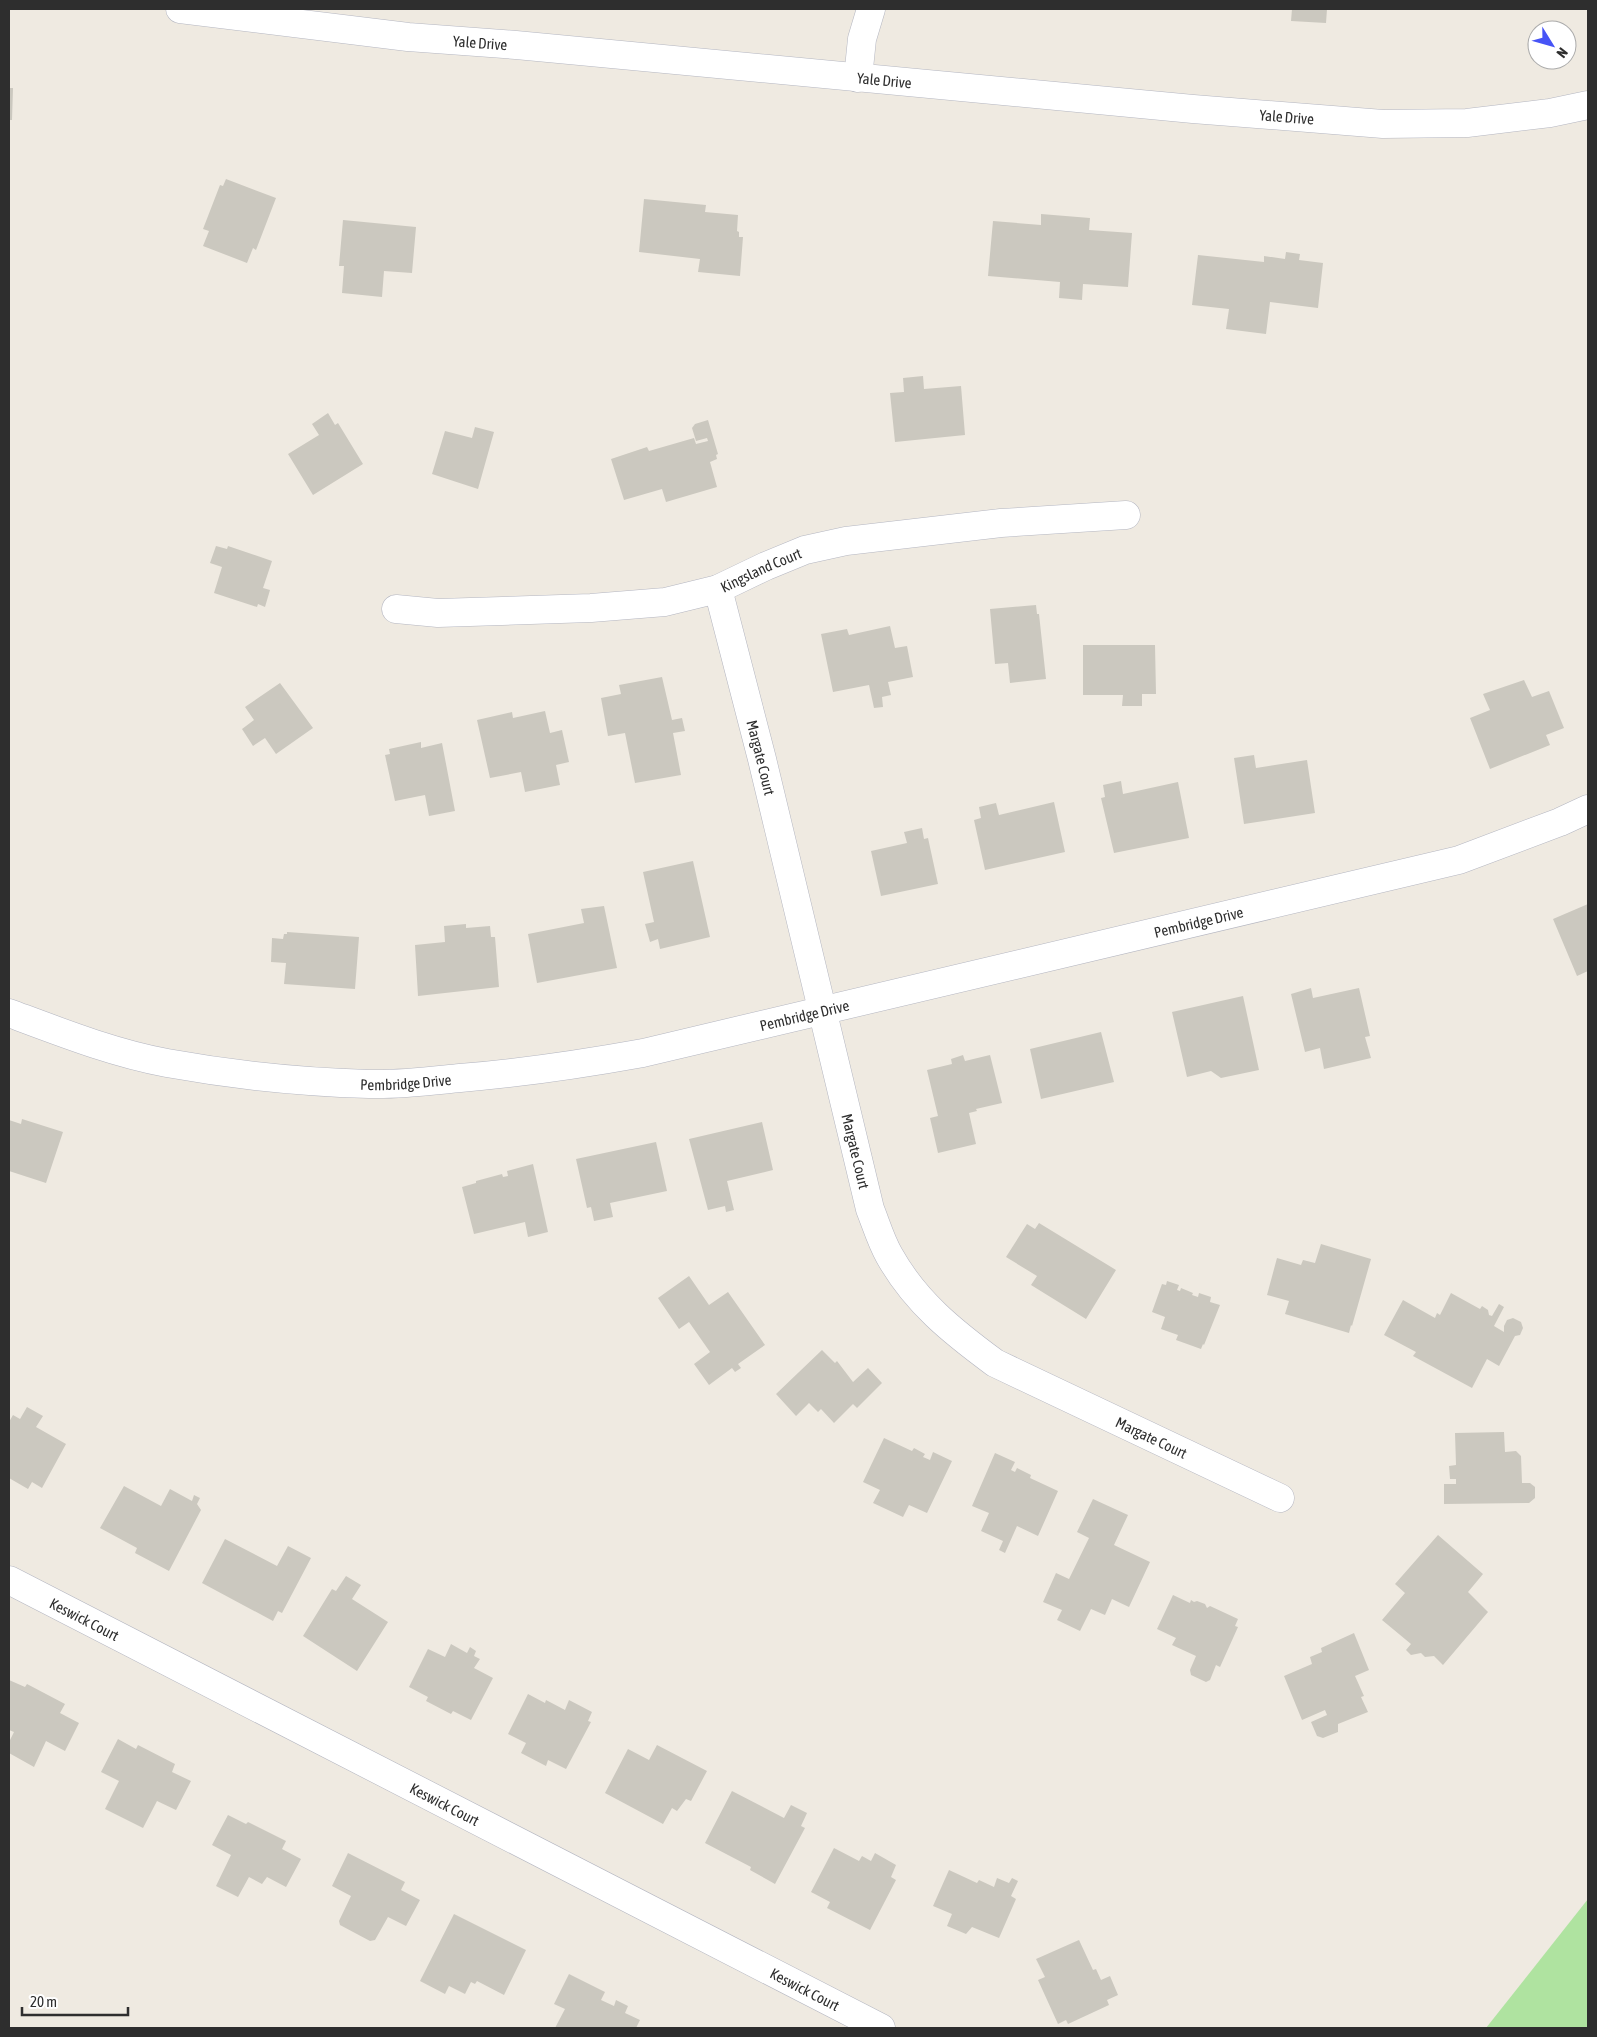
<svg xmlns="http://www.w3.org/2000/svg" width="1597" height="2037" font-family="'Asap Condensed',sans-serif">
  <style>
    .green { fill: #afe3a0 }
    .building { fill: #cbc8bf }
    .lines { fill: none; stroke-linecap: round; stroke-linejoin: round }
    .minor-casing { stroke: #b4b6c1; stroke-width: 29 }
    .minor { stroke: #fff; stroke-width: 28 }
    .labels { text-anchor: middle; dominant-baseline: central; stroke-width: 5; stroke-linejoin: round; paint-order: stroke }
    .street-label { font-size: 15px; fill: #2e2e2e; stroke: #fff }
  </style>
  <rect width="100%" height="100%" fill="#efeae1"/>
  <path class="green" d="M1588,1899V2028H1486Z"/>
  <path class="building" d="M1292,9H1327L1326,23L1291,21Z
    M9,88H13L12,120H9Z
    M226,179L276,198L256,250L253,248L247,263L203,246L209,231L203,229L220,185L223,186Z
    M644,199L706,205L705,212L738,215L737,231L739,232V237H743L740,276L698,272L700,259L639,252Z
    M1041,214L1090,218L1089,230L1132,233L1128,287L1083,284L1082,300L1059,298L1060,282L988,276L993,221L1041,225Z
    M343,220L416,227L412,273L384,271L382,297L342,293L344,266H339Z
    M1286,252L1300,254L1299,260L1323,263L1318,308L1270,302L1266,334L1226,329L1229,309L1192,305L1198,255L1264,262V256L1285,259Z
    M923,376L924,389L961,386L965,435L895,442L890,393L904,392L903,378Z
    M328,413L335,425L338,423L363,464L313,495L288,454L319,435L312,424Z
    M708,420L718,454L716,455L717,459L710,462L717,487L666,502L662,489L624,500L611,459L647,447L649,451L694,438L696,444L708,441L707,438L696,441L692,428L695,424Z
    M475,427L494,432L478,489L432,474L445,431L472,438Z
    M216,546L227,549L228,546L272,561L263,588L270,590L265,607L258,604L257,607L214,593L222,567L210,563Z
    M1036,605L1037,614H1039L1046,679L1010,683L1008,663L995,664L990,609Z
    M890,626L895,648L907,646L913,677L888,682L891,695L882,697L883,707L874,708L869,685L833,692L821,634L847,629L849,635Z
    M1083,645H1155L1156,694H1142V706H1122L1123,695H1083Z
    M662,677L672,720L682,718L685,731L673,733L681,775L635,783L625,733L608,736L601,698L621,694L619,685Z
    M1524,680L1532,697L1549,691L1564,728L1546,735L1550,745L1490,769L1470,718L1490,710L1483,694Z
    M280,683L313,728L276,754L265,738L253,746L242,729L254,720L245,707Z
    M545,711L550,733L562,730L569,762L556,765L560,785L525,792L521,772L490,778L477,720L512,712L513,718Z
    M421,742V748L442,743L455,811L429,816L425,795L395,801L385,755L390,754L389,749Z
    M1254,755L1256,768L1307,760L1315,813L1244,824L1234,758Z
    M1121,781L1123,794L1178,782L1189,838L1114,853L1101,798L1105,797L1103,785Z
    M1054,802L1065,852L985,870L974,820L981,818L979,807L996,803L999,815Z
    M922,828L924,839L928,838L938,884L881,896L871,851L907,843L904,832Z
    M693,861L710,937L660,949L658,939L650,942L645,924L654,922L643,872Z
    M1588,904V971L1577,976L1553,919Z
    M604,906L617,968L537,983L528,934L584,923L581,909Z
    M466,924V928L490,926L491,937H495L499,987L418,996L415,945L445,942L444,926Z
    M287,932L359,937L355,989L284,984L286,963L271,962L272,938L283,939L284,934H287Z
    M1311,988L1313,998L1359,988L1370,1036L1365,1037L1371,1058L1324,1069L1320,1048L1305,1052L1291,994Z
    M1243,996L1259,1070L1221,1078L1211,1071L1187,1077L1172,1012Z
    M1101,1032L1114,1082L1041,1099L1030,1049Z
    M963,1055L965,1061L990,1055L1002,1103L976,1109L977,1111L969,1113L976,1144L938,1153L930,1118L938,1116L927,1070L952,1064L951,1059Z
    M22,1119L63,1132L46,1183L9,1171V1120L21,1124Z
    M762,1122L773,1170L727,1181L734,1210L726,1212L725,1206L708,1210L689,1139Z
    M656,1142L667,1191L610,1203L613,1217L594,1221L591,1207L587,1208L576,1159Z
    M533,1164L548,1232L528,1237L525,1222L474,1234L462,1187L476,1183V1181L502,1174L503,1177L508,1176L507,1171Z
    M1039,1223L1116,1270L1086,1319L1031,1285L1037,1276L1006,1257L1027,1224L1035,1229Z
    M1321,1244L1371,1259L1352,1326L1351,1325L1349,1333L1285,1314L1289,1301L1267,1295L1277,1258L1301,1265L1303,1260L1315,1263Z
    M689,1276L709,1305L728,1292L765,1345L738,1364L741,1368L735,1372L732,1368L709,1385L694,1364L710,1352L689,1322L679,1329L658,1298Z
    M1167,1281L1179,1285L1177,1290L1180,1291L1181,1288L1193,1293L1192,1295L1198,1297L1199,1293L1211,1297L1210,1302L1220,1305L1204,1345L1203,1344L1201,1349L1176,1340L1178,1335L1161,1329L1165,1317L1152,1312L1162,1284L1166,1285Z
    M1451,1293L1480,1309L1482,1306L1488,1310L1489,1315L1492,1316L1499,1304L1504,1307L1494,1326L1504,1332V1326L1507,1320L1513,1318L1521,1322L1523,1328L1520,1335L1515,1336L1499,1366L1487,1359L1472,1388L1413,1356L1416,1352L1384,1335L1403,1300L1435,1318L1437,1313L1440,1315Z
    M822,1350L835,1363L837,1361L853,1382L868,1368L882,1383L857,1408L853,1404L834,1423L821,1409L818,1412L809,1403L796,1416L776,1394Z
    M27,1407L43,1416L36,1427L66,1444L42,1488L32,1482L28,1489L9,1478V1422L13,1415L20,1419Z
    M1504,1432L1505,1452L1516,1451L1521,1456L1522,1483H1530L1535,1487V1498L1529,1503L1444,1504V1484H1456V1479H1450L1449,1466L1456,1465L1455,1433Z
    M884,1438L912,1451L914,1448L925,1454L923,1457L930,1460L933,1452L952,1461L927,1513L909,1505L903,1517L873,1503L880,1490L863,1482Z
    M995,1453L1015,1462L1011,1470L1015,1472L1017,1468L1031,1475L1030,1478L1058,1491L1038,1536L1017,1526L1005,1553L999,1550L1003,1541L981,1531L989,1513L972,1506Z
    M124,1486L161,1506L170,1489L192,1501L194,1495L200,1498L197,1504L201,1510L169,1571L135,1553L137,1548L100,1528Z
    M1093,1499L1128,1515L1114,1545L1150,1562L1129,1607L1112,1599L1105,1615L1091,1609L1080,1631L1057,1620L1062,1610L1043,1602L1056,1573L1069,1579L1089,1538L1077,1532Z
    M1438,1535L1483,1574L1468,1592L1488,1612L1443,1665L1434,1656L1425,1657L1421,1653L1411,1655L1406,1650L1411,1644L1382,1620L1405,1593L1395,1584Z
    M225,1539L277,1566L288,1546L311,1558L282,1613L278,1611L273,1621L202,1583Z
    M346,1576L361,1585L352,1599L388,1622L357,1671L303,1636L332,1589L336,1591Z
    M1173,1595L1190,1603L1191,1600L1194,1602L1197,1601L1205,1604L1207,1608L1210,1606L1238,1619L1235,1626L1238,1627L1220,1667L1216,1665L1210,1680L1206,1682L1191,1675L1190,1670L1196,1656L1172,1645L1176,1638L1157,1629Z
    M1354,1633L1369,1670L1355,1676L1364,1696L1361,1697L1368,1712L1338,1724V1732L1323,1738L1317,1736L1311,1722L1327,1715L1325,1710L1302,1720L1284,1676L1312,1664L1310,1657L1322,1652L1321,1648Z
    M451,1644L467,1653L470,1647L476,1651L474,1656L480,1659L474,1668L493,1678L471,1720L453,1711L451,1714L426,1701L428,1697L409,1687L428,1649L445,1657Z
    M9,1680L25,1687L27,1684L65,1704L60,1713L79,1723L65,1751L46,1741L34,1767L9,1753V1742L14,1732L9,1730Z
    M528,1694L545,1703L546,1700L565,1710L569,1700L592,1712L588,1721L591,1722L566,1769L548,1760L546,1766L521,1753L526,1743L508,1734Z
    M118,1739L136,1749L138,1745L175,1764L172,1772L191,1781L176,1810L157,1801L143,1828L105,1809L119,1781L101,1772Z
    M657,1745L707,1771L691,1801L686,1799L677,1811L672,1808L663,1824L605,1793L628,1749L649,1760Z
    M732,1791L784,1818L791,1805L807,1813L801,1826L805,1828L775,1884L750,1870L751,1867L705,1843Z
    M228,1815L246,1824L248,1822L286,1841L282,1849L301,1859L286,1887L267,1877L262,1884L249,1877L238,1897L216,1886L231,1855L212,1845Z
    M834,1848L859,1861L862,1856L871,1861L875,1853L896,1865L891,1877L896,1880L870,1930L827,1908L830,1902L811,1892Z
    M348,1853L405,1882L401,1890L420,1900L406,1926L388,1917L375,1940L370,1941L340,1925L339,1921L351,1896L332,1886Z
    M949,1870L977,1883L979,1880L994,1887L997,1878L1009,1883L1012,1878L1018,1881L1011,1896L1016,1899L999,1938L972,1927L966,1934L947,1926L952,1914L933,1906Z
    M454,1914L526,1950L504,1995L477,1981L475,1984L471,1982L465,1994L449,1986L445,1994L420,1981Z
    M1079,1940L1093,1970L1096,1969L1101,1980L1110,1976L1118,1995L1107,2000L1109,2005L1068,2024L1066,2020L1058,2024L1038,1980L1045,1977L1036,1959Z
    M569,1974L605,1992L601,2000L614,2006L616,2000L628,2006L625,2013L640,2020L636,2028H555L565,2009L554,2004Z"/>
  <g class="lines">
    <g class="minor-casing">
      <g id="minor">
        <path id="s1" d="M180,9L408,37L516,45L1193,109L1383,124L1467,123L1550,113L1588,105"/>
        <path d="M858,78L862,39L871,9"/>
        <path id="s2" d="M718,589L762,759L870,1209C876,1224 881,1241 889,1255C915,1302 953,1332 995,1363L1280,1498"/>
        <path id="s3" d="M396,609L438,613L591,608L665,602L718,589L766,566L805,550L846,541L1001,523L1126,515"/>
        <path id="s4" d="M9,1013C60,1032 113,1053 167,1063C233,1075 302,1082 369,1084C400,1085 430,1081 460,1078C521,1073 582,1064 643,1053L1459,860L1560,822L1588,809"/>
        <path id="s5" d="M9,1580L881,2028"/>
      </g>
    </g>
    <use href="#minor" class="minor"/>
  </g>
  <g class="labels">
    <g class="street-label">
      <text stroke="none"><textPath href="#s1" startOffset="302">Yale Drive</textPath></text>
      <text stroke="none"><textPath href="#s1" startOffset="708">Yale Drive</textPath></text>
      <text stroke="none"><textPath href="#s1" startOffset="1112">Yale Drive</textPath></text>
      <text stroke="none"><textPath href="#s3" startOffset="371">Kingsland Court</textPath></text>
      <text stroke="none"><textPath href="#s2" startOffset="174">Margate Court</textPath></text>
      <text stroke="none"><textPath href="#s4" startOffset="1216">Pembridge Drive</textPath></text>
      <text stroke="none"><textPath href="#s4" startOffset="811">Pembridge Drive</textPath></text>
      <text stroke="none"><textPath href="#s4" startOffset="406">Pembridge Drive</textPath></text>
      <text stroke="none"><textPath href="#s2" startOffset="579">Margate Court</textPath></text>
      <text stroke="none"><textPath href="#s2" startOffset="1014">Margate Court</textPath></text>
      <text stroke="none"><textPath href="#s5" startOffset="85">Keswick Court</textPath></text>
      <text stroke="none"><textPath href="#s5" startOffset="490">Keswick Court</textPath></text>
      <text stroke="none"><textPath href="#s5" startOffset="895">Keswick Court</textPath></text>
    </g>
  </g>
  <rect width="1597" height="2037" fill="none" stroke="#2e2e2e" stroke-width="20"/>
  <g transform="translate(1552 45) rotate(127)"><circle r="24" fill="#ffffff" stroke="#ababab"/>
  <path d="M0-4L9 19L0 12L-9 19Z" fill="#4754f6"/>
  <text y="-8" font-size="14" font-weight="bold" text-anchor="middle" fill="#2e2e2e">N</text>
  </g>
  <path d="M22 2007v8h106v-8" fill="none" stroke="#2e2e2e" stroke-width="2.5"/>
  <text x="30" y="2007" font-size="15" fill="#2e2e2e" stroke="#ffffff" stroke-width="4" paint-order="stroke">20 m</text>
</svg>
